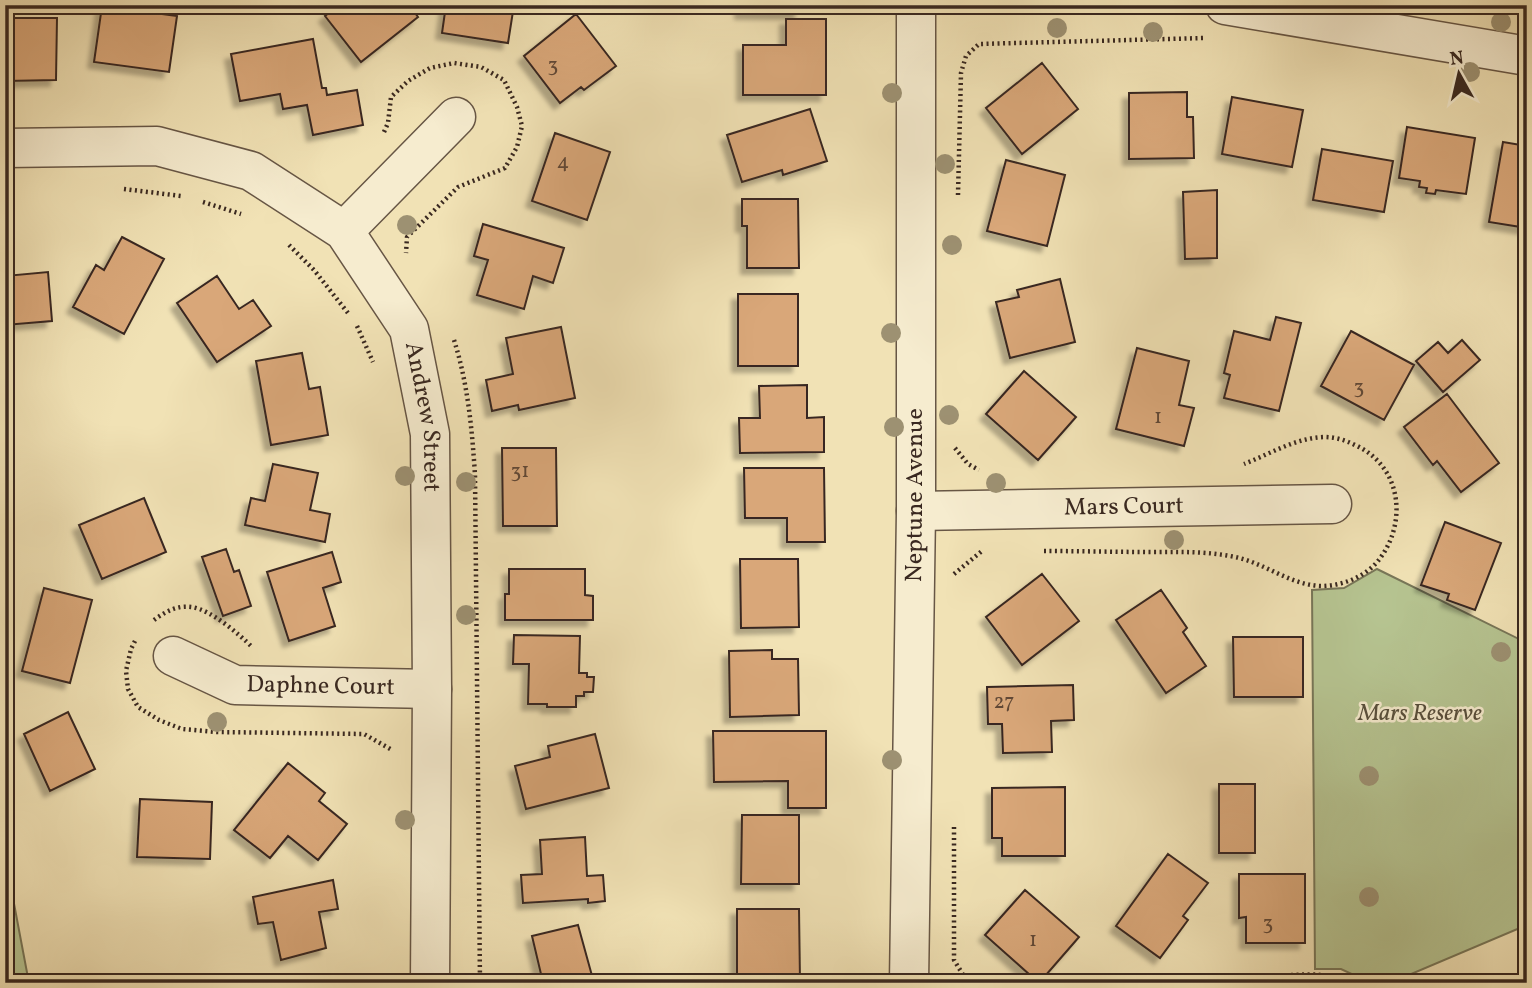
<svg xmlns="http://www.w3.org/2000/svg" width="1532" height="988" font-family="Vollkorn,serif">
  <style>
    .green { fill: #b6c491; stroke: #787658; stroke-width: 2 }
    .building { fill: #d9a779; stroke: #392820; stroke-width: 2; filter: url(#shadow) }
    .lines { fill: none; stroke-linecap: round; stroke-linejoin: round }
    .street-casing { stroke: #675645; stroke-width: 41 }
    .path { stroke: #392820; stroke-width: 4.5; stroke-dasharray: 2 3.5; stroke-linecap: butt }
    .street { stroke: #f6eccf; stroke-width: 38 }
    .tree { fill: #9d9172 }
    .labels { text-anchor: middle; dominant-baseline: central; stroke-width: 5; stroke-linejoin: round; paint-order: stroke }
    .number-label { font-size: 21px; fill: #614836 }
    .street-label { font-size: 24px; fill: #392820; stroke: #f6eccf }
    .park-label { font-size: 24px; font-style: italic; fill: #584f3c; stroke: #f6eccf }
  </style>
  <defs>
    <filter id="shadow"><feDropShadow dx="-6" dy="6" stdDeviation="2" flood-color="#0004"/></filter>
  </defs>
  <rect width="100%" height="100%" fill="#f1e2b5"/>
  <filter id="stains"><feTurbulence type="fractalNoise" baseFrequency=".00286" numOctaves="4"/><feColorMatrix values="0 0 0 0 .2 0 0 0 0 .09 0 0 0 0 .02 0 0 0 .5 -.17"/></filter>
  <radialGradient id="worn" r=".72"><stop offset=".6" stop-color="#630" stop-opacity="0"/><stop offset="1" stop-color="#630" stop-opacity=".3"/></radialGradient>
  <path class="green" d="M1377,569L1527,643V925L1390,983H1371L1341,969H1315L1312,590L1344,588Z
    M5,856L29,983H5Z"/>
  <path class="building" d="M339,5H409L418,17L361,62L325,16Z
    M446,5H514L508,43L442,33Z
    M741,5H800V13H741Z
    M102,6L177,16L169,72L94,62Z
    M576,14L616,66L584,90L581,87L560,103L524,56Z
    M5,18H57L56,80L5,81Z
    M786,19H826V95H743V45H786Z
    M313,39L322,88H326L327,95L357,90L363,125L313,135L307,105L283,109L280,94L240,101L231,54Z
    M1042,63L1078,109L1022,154L986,108Z
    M1187,92V117H1193L1194,158L1129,159V93Z
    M1232,97L1303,110L1292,167L1222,154Z
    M810,109L827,161L783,175L782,170L742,182L727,135Z
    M1407,127L1475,138L1466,194L1436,190L1435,194L1426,193L1427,188L1419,187L1420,181L1399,178Z
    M555,133L610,152L587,220L532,201Z
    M1503,142L1527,146V228L1489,222Z
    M1322,149L1393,161L1384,212L1313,200Z
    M1006,160L1065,175L1047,246L987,231Z
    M1217,190V258L1185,259L1183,192Z
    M742,199H798L799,268H747V226H742Z
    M483,224L564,248L553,283L533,276L524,309L477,295L488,260L474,256Z
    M122,237L164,259L124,334L73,307L96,265L104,270Z
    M5,265L6,276L48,272L52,321L5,325Z
    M217,276L239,309L253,300L271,326L217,362L177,303Z
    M1060,279L1075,342L1010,358L996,302L1019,297L1017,290Z
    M738,294H798V366H738Z
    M1276,317L1301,323L1279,411L1224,398L1230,375L1224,373L1234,331L1270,340Z
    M561,327L575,398L519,410L518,405L492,411L486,380L513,374L506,338Z
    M1351,331L1414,365L1384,420L1321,386Z
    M1462,340L1480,360L1443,392L1416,361L1438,342L1448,353Z
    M1137,348L1189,361L1179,405L1194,408L1184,446L1116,429Z
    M302,353L309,389L320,387L328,435L271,445L256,361Z
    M1024,371L1076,417L1038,460L986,414Z
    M807,385V418L824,417V452L740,453L739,418H760L759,386Z
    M1447,394L1499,463L1461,492L1437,461L1433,465L1404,427Z
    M502,448H556L557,526H503Z
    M273,464L318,473L310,510L330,514L325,542L245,525L251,498L265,501Z
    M744,468H824L825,542H787V518H745Z
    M144,498L166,552L102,579L79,525Z
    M1445,522L1501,543L1475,610L1447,600L1449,594L1421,585Z
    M226,549L234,572L239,570L251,606L223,616L202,557Z
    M332,552L341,582L323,588L335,626L289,641L267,572Z
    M740,559H798L799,627L741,628Z
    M509,569H585V595L593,596V620H505V594H509Z
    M1042,574L1079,621L1022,665L986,617Z
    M44,588L92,600L70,683L22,671Z
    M1161,590L1187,628L1183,632L1206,666L1166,693L1116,620Z
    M514,635L580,636L579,673H587V677H594L593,692H584V696H576V707H547V704H528L529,664H513Z
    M1233,637H1303V697H1234Z
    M772,650V659H798L799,715L730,717L729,651Z
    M1073,685L1074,720L1051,721L1052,752L1003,753L1002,724H988L987,687Z
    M68,712L95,769L50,791L24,734Z
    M713,731H826V808H788V781L714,782Z
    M595,734L609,788L526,809L515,766L550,757L548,746Z
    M288,763L325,793L319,801L347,824L318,860L288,836L270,858L234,830Z
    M1219,784H1255V853H1219Z
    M1065,787V856H1002V838H992V788Z
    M140,799L212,802L210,859L137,857Z
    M742,815H799V884H741Z
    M585,837L587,876L603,875L605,901L588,903V899L523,903L521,875L542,874L540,840Z
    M1168,854L1208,883L1183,916L1188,920L1160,958L1116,926Z
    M1239,874H1305V943H1246V917L1239,918Z
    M333,880L338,909L319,912L326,948L281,960L273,922L258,924L253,897Z
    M1025,890L1079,937L1039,983L985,935Z
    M737,909H799L800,981H737Z
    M578,925L594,983H524L523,979L541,974L532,936Z
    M1484,976L1485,983H1455Z"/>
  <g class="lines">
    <g class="street-casing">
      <g id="street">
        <path d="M1225,5L1527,56"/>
        <path id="s1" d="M5,148L157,146L251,171L344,231L409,329L430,434L432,689L430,983"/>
        <path d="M344,231L456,117"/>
        <path id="s2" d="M916,511L1332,504"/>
        <path id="s3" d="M173,656L235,685L432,689"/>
        <path id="s4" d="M909,983L916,511V5"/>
      </g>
    </g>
    <path class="path" d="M384,132L388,123L391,97L408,81L430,68L454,63L481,67L504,80L517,107L522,126L517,147L505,168L458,187L407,237L406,253
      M124,189L181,196
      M958,195L961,73L966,56L979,44L1205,38
      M203,202L241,214
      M289,245L314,270L348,313
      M357,326L373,362
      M454,340C468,384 472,429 475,475L480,983
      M955,448L968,464L979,470
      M1044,551C1079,551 1115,552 1150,552C1179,552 1207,551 1235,557C1265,563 1290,585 1321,586C1343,586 1368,576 1381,557C1408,519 1400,465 1355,445C1345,440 1335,437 1324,437C1295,438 1270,454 1244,464
      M954,574L982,551
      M154,620C165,612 177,605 191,607C210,609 239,634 252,647
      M135,641L131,649L126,671L128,689L138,707L159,720L182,729L217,732L364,734L392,750
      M954,827V960L968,983
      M1220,983C1258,979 1321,966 1355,983"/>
    <use href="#street" class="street"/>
  </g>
  <g class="tree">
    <circle cx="1501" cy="22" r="10"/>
    <circle cx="1057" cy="28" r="10"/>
    <circle cx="1153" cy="32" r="10"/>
    <circle cx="1470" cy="72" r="10"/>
    <circle cx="892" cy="93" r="10"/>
    <circle cx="945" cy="164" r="10"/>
    <circle cx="407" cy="225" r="10"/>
    <circle cx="952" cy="245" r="10"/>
    <circle cx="891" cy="333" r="10"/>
    <circle cx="949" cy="415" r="10"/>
    <circle cx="894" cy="427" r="10"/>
    <circle cx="405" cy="476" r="10"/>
    <circle cx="466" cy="482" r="10"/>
    <circle cx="996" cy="483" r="10"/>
    <circle cx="1174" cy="540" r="10"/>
    <circle cx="466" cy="615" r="10"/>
    <circle cx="1501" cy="652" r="10"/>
    <circle cx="217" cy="722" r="10"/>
    <circle cx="892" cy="760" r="10"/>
    <circle cx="1369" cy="776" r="10"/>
    <circle cx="405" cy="820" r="10"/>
    <circle cx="1369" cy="897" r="10"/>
  </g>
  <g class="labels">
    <g class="number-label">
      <text x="553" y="65">3</text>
      <text x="563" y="162">4</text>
      <text x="1359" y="387">3</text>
      <text x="1158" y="417">1</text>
      <text x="520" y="471">31</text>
      <text x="1004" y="702">27</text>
      <text x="1268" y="923">3</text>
      <text x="1033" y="940">1</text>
    </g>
    <g class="street-label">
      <text stroke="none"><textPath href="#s1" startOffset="567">Andrew Street</textPath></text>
      <text stroke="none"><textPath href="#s4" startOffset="488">Neptune Avenue</textPath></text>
      <text stroke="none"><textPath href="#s2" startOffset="208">Mars Court</textPath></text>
      <text stroke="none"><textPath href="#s3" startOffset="154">Daphne Court</textPath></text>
    </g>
    <g class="park-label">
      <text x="1420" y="714">Mars Reserve</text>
    </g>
  </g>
  <rect width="1532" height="988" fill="none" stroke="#f1e2b5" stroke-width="28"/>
  <rect x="7" y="7" width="1518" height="974" fill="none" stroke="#392820" stroke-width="3.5"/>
  <rect x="14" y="14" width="1504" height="960" fill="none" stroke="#392820" stroke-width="2"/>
  <g transform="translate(1459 74) rotate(352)" stroke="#f6eccf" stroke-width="5" paint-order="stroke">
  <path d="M0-5L12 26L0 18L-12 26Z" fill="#392820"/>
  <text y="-10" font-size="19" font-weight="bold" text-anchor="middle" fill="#392820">N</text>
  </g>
  <rect width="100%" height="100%" filter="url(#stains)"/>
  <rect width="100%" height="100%" fill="url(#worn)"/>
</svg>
